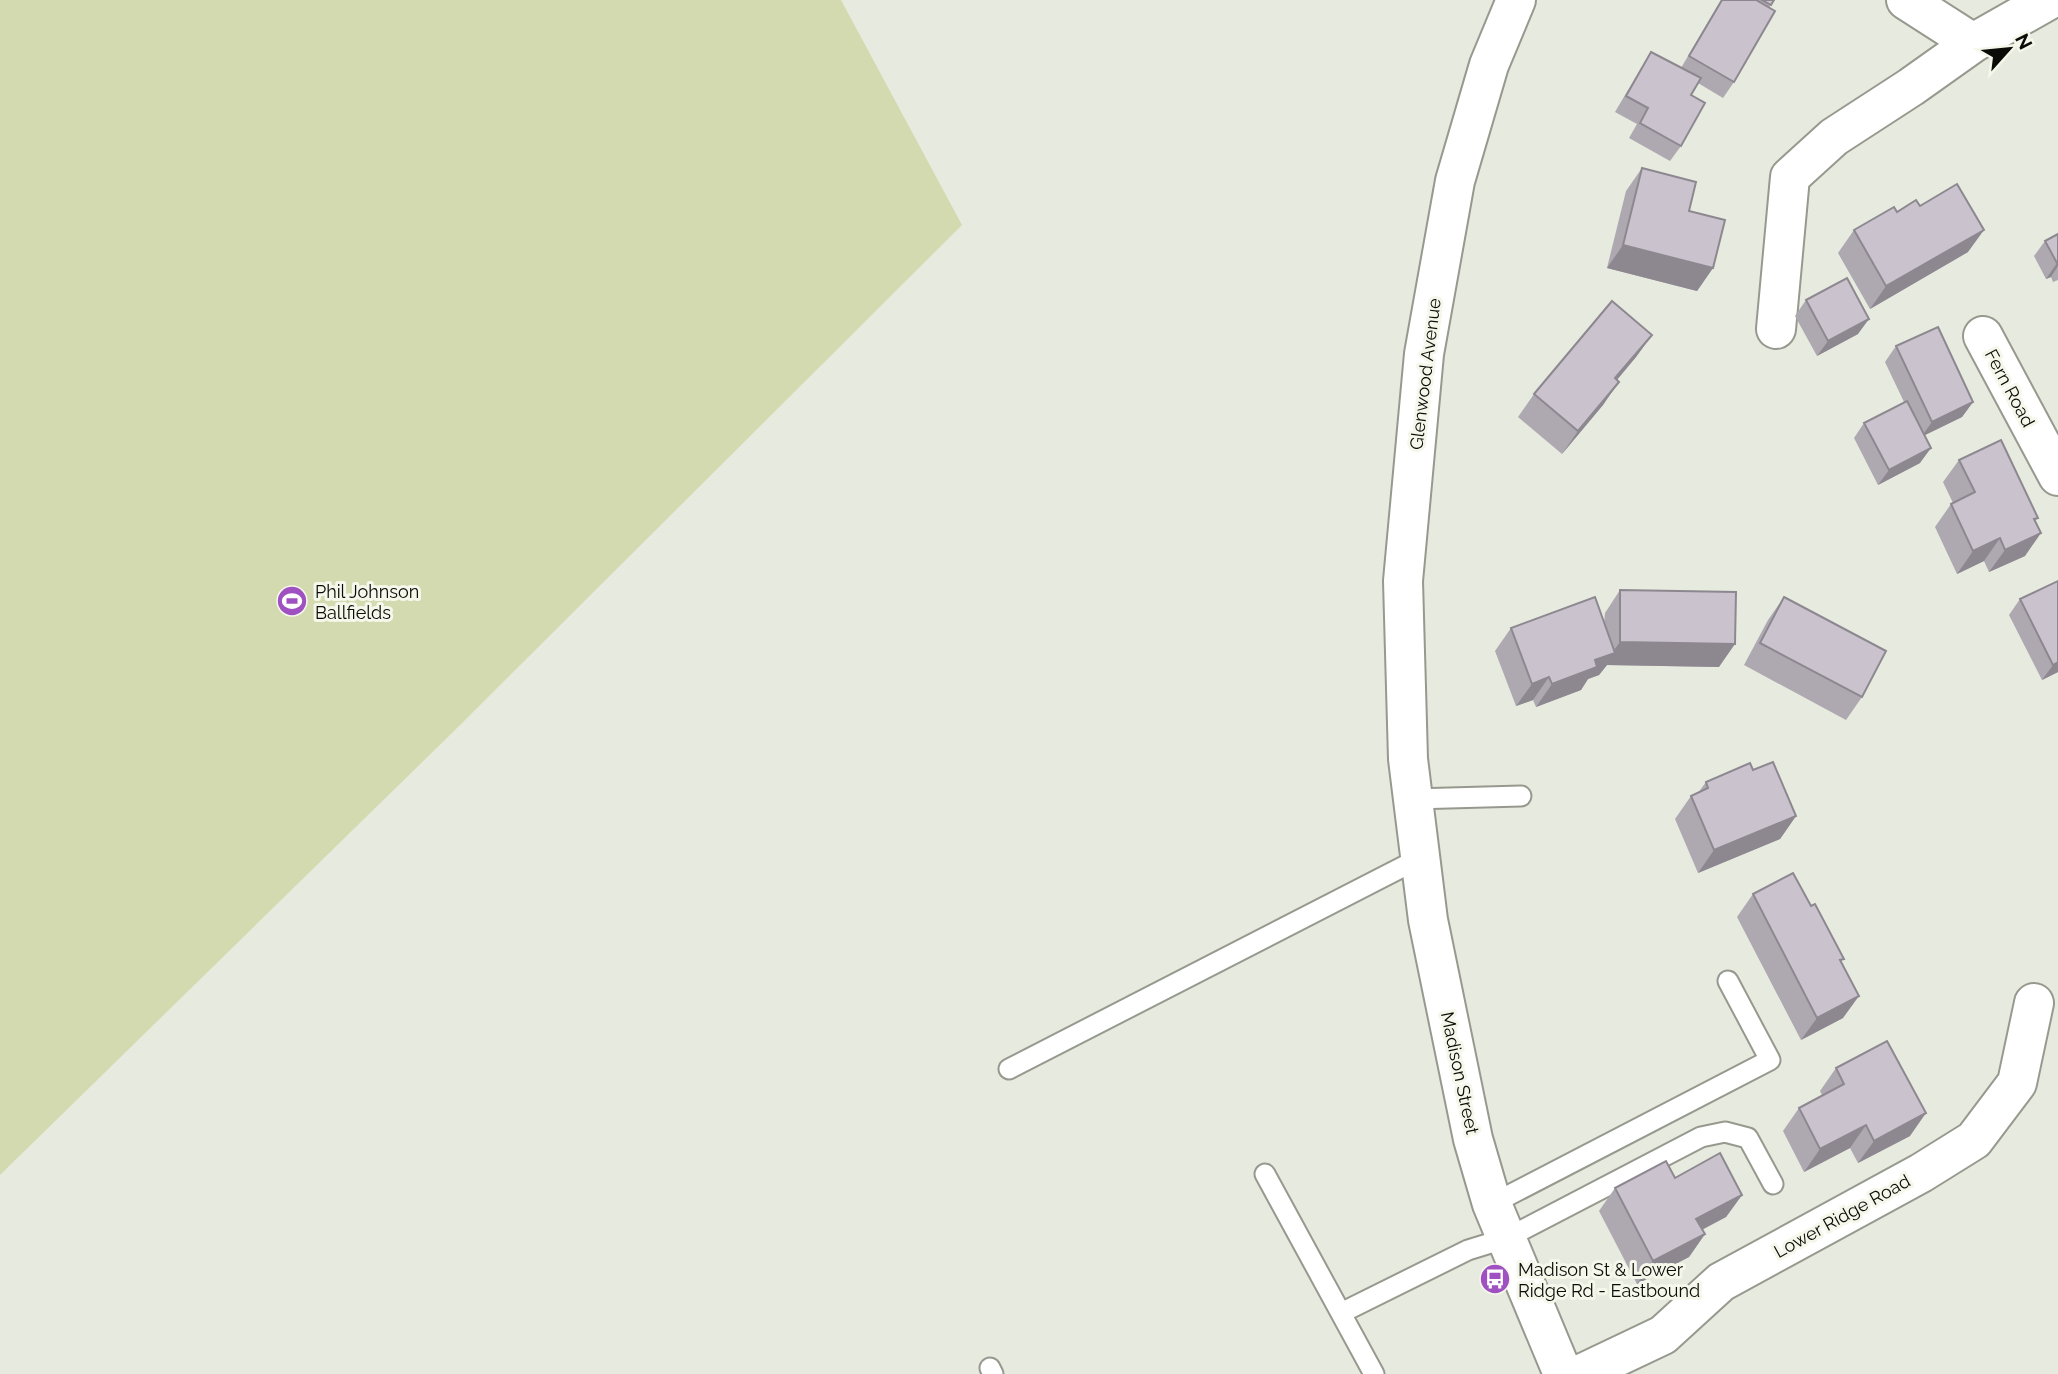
<svg xmlns="http://www.w3.org/2000/svg" width="2058" height="1374" font-family="Raleway,sans-serif">
  <style>
    .green { fill: #d3dab0 }
    .lines { fill: none; stroke-linecap: round; stroke-linejoin: round }
    .service-casing { stroke: #97998e; stroke-width: 23 }
    .minor-casing { stroke: #97998e; stroke-width: 42 }
    .tertiary-casing { stroke: #97998e; stroke-width: 42 }
    .service { stroke: #fff; stroke-width: 19 }
    .minor { stroke: #fff; stroke-width: 38 }
    .tertiary { stroke: #fff; stroke-width: 38 }
    .wall { fill: #aea8b1 }
    .shaded-wall { fill: #8d8890 }
    .building { fill: #cac3ce; stroke: #8d8890; stroke-width: 2 }
    .labels { text-anchor: middle; dominant-baseline: central; stroke-width: 6; stroke-linejoin: round; paint-order: stroke }
    .street-label { font-size: 18px; fill: #0b0c08; stroke: #f5f7eb }
    .poi-label { font-size: 18px; fill: #0b0c08; stroke: #f5f7eb; text-anchor: start }
  </style>
  <rect width="100%" height="100%" fill="#e7eade"/>
  <path class="green" d="M0,0H841L962,225L453,732L0,1175Z"/>
  <g class="lines">
    <g class="service-casing">
      <path id="service" d="M1413,799L1521,796
        M1009,1069L1420,858
        M1265,1174L1374,1374
        M1492,1204L1770,1060L1728,981
        M1341,1313L1468,1250L1507,1238L1701,1137L1725,1132L1748,1138L1773,1184
        M990,1368L993,1374"/>
    </g>
    <g class="minor-casing">
      <path id="minor" d="M1906,0L1973,43L2049,0
        M1776,329L1790,177L1834,137L1911,87L1973,43
        M1983,336L2058,476
        M1581,1374L1663,1335L1721,1282L1921,1173L1974,1140L2017,1083L2034,1003"/>
    </g>
    <g class="tertiary-casing">
      <path id="tertiary" d="M1516,0L1489,65L1455,181L1424,354L1403,581L1408,759L1428,920L1473,1139L1492,1204L1563,1374"/>
    </g>
    <use href="#service" class="service"/>
    <use href="#minor" class="minor"/>
    <use href="#tertiary" class="tertiary"/>
  </g>
  <path class="wall" d="M1721,0H1774L1769,8L1734,82L1723,98L1698,83L1691,95L1681,146L1670,161L1629,138L1637,124L1615,112L1641,68L1651,52L1681,68Z
    M1642,168L1689,211L1713,268L1697,291L1607,268L1626,191Z
    M1920,206L1968,252L1870,309L1838,253L1854,230Z
    M2058,234V280L2053,282L2051,277L2046,279L2034,256L2045,241Z
    M1806,300L1858,334L1817,356L1795,316Z
    M1652,335L1636,357L1617,380L1603,405L1562,454L1518,417L1534,394Z
    M1896,346L1973,402L1962,417L1925,435L1920,463L1878,485L1854,438L1864,423L1904,402L1885,362Z
    M1959,460L2038,518L2035,521L2025,556L1989,572L1984,561L1957,574L1935,527L1951,504L1953,503L1943,482Z
    M1620,590L1719,667L1607,665L1599,675L1588,679L1581,690L1536,707L1533,700L1516,706L1495,651L1511,628L1604,624L1605,613Z
    M1784,597L1862,697L1846,720L1744,665L1768,620Z
    M2020,599L2058,672L2042,680L2009,615Z
    M1753,770L1796,816L1780,839L1698,873L1675,819L1691,796L1698,793L1706,782Z
    M1753,894L1841,962L1843,1018L1801,1040L1737,917Z
    M1836,1068L1910,1136L1858,1163L1850,1148L1804,1172L1783,1131L1799,1108L1822,1095L1820,1091Z
    M1675,1178L1742,1195L1726,1217L1702,1230L1705,1234L1689,1257L1637,1284L1599,1211L1615,1188Z"/>
  <path class="shaded-wall" d="M1984,230L1968,252L1870,309L1886,286Z
    M1623,245L1713,268L1697,291L1607,268Z
    M2057,263H2058V266L2051,277L2046,279Z
    M1869,319L1858,334L1817,356L1828,341Z
    M1652,335L1636,357L1599,401L1615,378Z
    M1619,382L1603,405L1562,454L1578,431Z
    M1973,402L1962,417L1921,437L1932,422Z
    M1931,448L1920,463L1878,485L1889,470Z
    M2041,533L2025,556L1989,572L2005,550Z
    M2000,538L1984,561L1957,574L1973,551Z
    M1620,642L1735,644L1719,667L1607,665L1599,675L1588,679L1581,690L1536,707L1552,684L1595,660L1611,654Z
    M2058,662V672L2042,680L2053,665Z
    M1549,677L1533,700L1516,706L1532,684Z
    M1796,816L1780,839L1698,873L1714,850Z
    M1859,996L1843,1018L1801,1040L1817,1018Z
    M1926,1113L1910,1136L1858,1163L1874,1141Z
    M1866,1125L1850,1148L1804,1172L1820,1149Z
    M1742,1195L1726,1217L1680,1241L1696,1219Z
    M1705,1234L1689,1257L1637,1284L1653,1261Z"/>
  <path class="building" d="M1722,0H1756L1775,11L1734,82L1689,56Z
    M1762,0H1774L1771,5Z
    M1651,52L1701,78L1691,95L1705,103L1681,146L1640,123L1648,108L1626,96Z
    M1642,168L1696,182L1689,211L1725,220L1713,268L1623,245Z
    M1957,184L1984,230L1886,286L1854,230L1894,207L1897,212L1916,200L1920,206Z
    M2058,234V263H2057L2045,241Z
    M1847,278L1869,319L1828,341L1806,300Z
    M1612,301L1652,335L1615,378L1619,382L1578,431L1534,394Z
    M1938,327L1973,402L1932,422L1896,346Z
    M1907,401L1931,448L1889,470L1864,423Z
    M2001,440L2038,518L2034,519L2041,533L2005,550L2000,538L1973,551L1951,504L1975,492L1959,460Z
    M2058,581V662L2053,665L2020,599Z
    M1620,590L1736,592L1735,644L1620,642Z
    M1595,597L1615,653L1595,660L1597,667L1552,684L1549,677L1532,684L1511,628Z
    M1784,597L1886,651L1862,697L1760,643Z
    M1773,762L1796,816L1714,850L1691,796L1708,788L1706,782L1750,763L1753,770Z
    M1793,873L1811,906L1815,904L1844,959L1840,960L1859,996L1817,1018L1753,894Z
    M1887,1041L1926,1113L1874,1141L1866,1125L1820,1149L1799,1108L1844,1084L1836,1068Z
    M1720,1153L1742,1195L1696,1219L1705,1234L1653,1261L1615,1188L1666,1161L1675,1178Z"/>
  <defs>
    <g id="stadium-disc" transform="scale(1.575)"><circle r="9.5" fill="#9f50c1" stroke="#f5f7eb"/><path d="M0-5a6.5 5 0 1 0 0 10a6.5 5 0 1 0 0-10ZM-3.5-1.8h7v3.6h-7Z" fill="#fff"/></g>
    <g id="bus-disc" transform="scale(1.575)"><circle r="9.5" fill="#9f50c1" stroke="#f5f7eb"/><path d="M-5-6H5V4H4V6H2V4H-2V6H-4V4H-5ZM-3.5-4V0h7V-4ZM-3.5 1.2v1.5H-2V1.2ZM2 1.2v1.5H3.5V1.2Z" fill="#fff"/></g>
  </defs>
  <g fill-rule="evenodd">
    <use href="#stadium-disc" x="292" y="601"/>
    <use href="#bus-disc" x="1495" y="1279"/>
  </g>
  <g class="labels">
    <g class="street-label">
      <text transform="translate(1425 374) rotate(-83)">Glenwood Avenue</text>
      <text transform="translate(2010 388) rotate(62)">Fern Road</text>
      <text transform="translate(1460 1073) rotate(78)">Madison Street</text>
      <text transform="translate(1842 1216) rotate(-29)">Lower Ridge Road</text>
    </g>
    <g class="poi-label">
      <text x="315" y="591">Phil Johnson<tspan x="315" dy="21">Ballfields</tspan></text>
      <text x="1518" y="1269">Madison St &amp; Lower<tspan x="1518" dy="21">Ridge Rd - Eastbound</tspan></text>
    </g>
  </g>
  <g transform="translate(2009 49) rotate(63)" stroke="#f5f7eb" stroke-width="5" paint-order="stroke">
  <path d="M0-5L12 26L0 18L-12 26Z" fill="#0b0c08"/>
  <text y="-10" font-size="19" font-weight="bold" text-anchor="middle" fill="#0b0c08">N</text>
  </g>
</svg>
